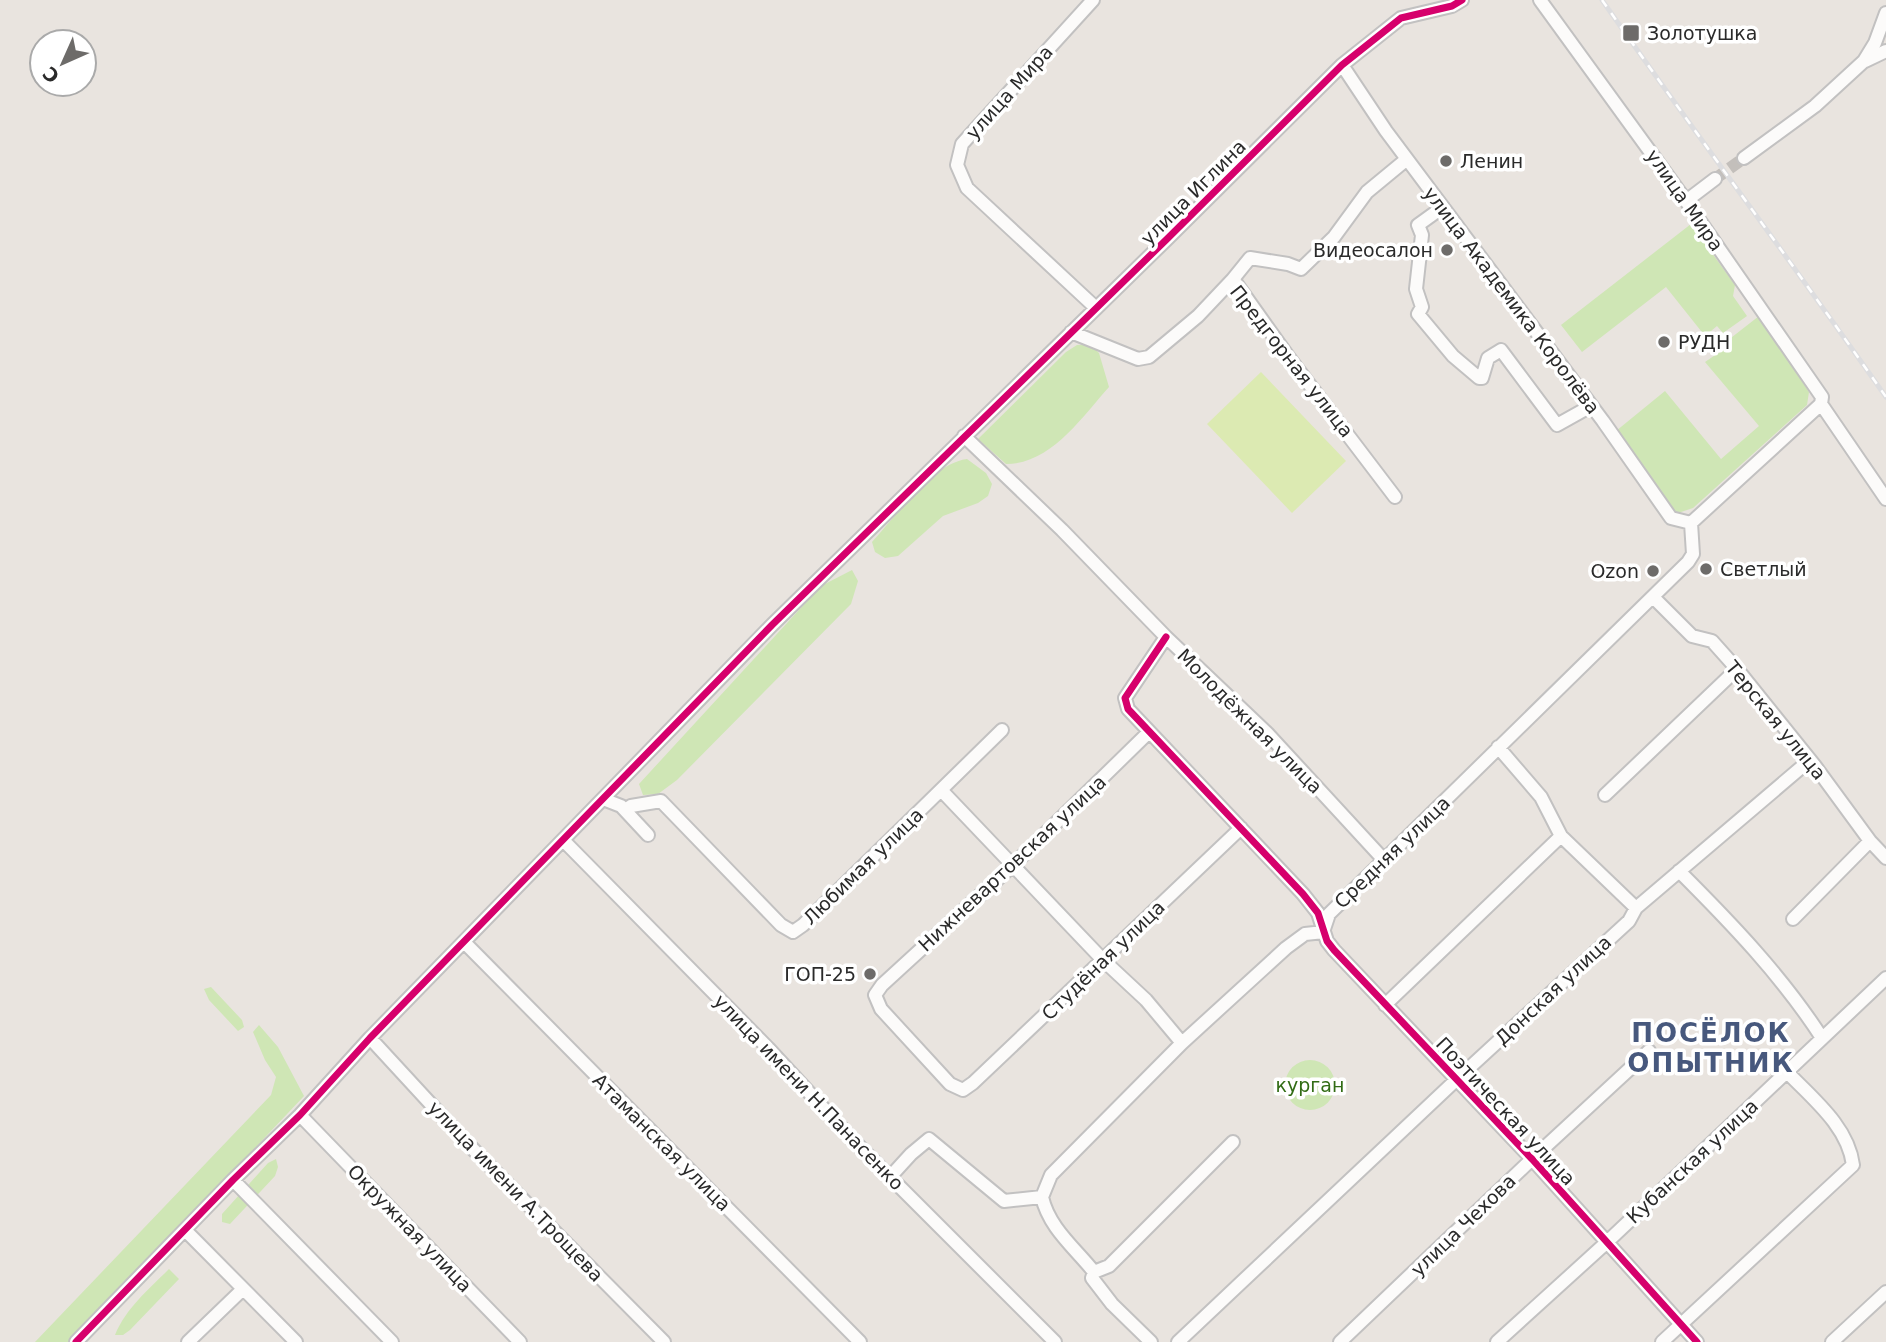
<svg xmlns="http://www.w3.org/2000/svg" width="1886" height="1342" font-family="'DejaVu Sans',sans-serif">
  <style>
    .green { fill: #cfe6b5 }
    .pitch { fill: #dceab2 }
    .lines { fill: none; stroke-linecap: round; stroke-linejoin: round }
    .minor-tunnel { stroke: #c3bfbb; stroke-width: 12; stroke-dasharray: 12 6; stroke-linecap: butt }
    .minor-casing { stroke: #c2c1c1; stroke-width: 16 }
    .minor { stroke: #fcfbfa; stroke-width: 12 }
    .rail-casing { stroke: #dddddf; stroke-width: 5 }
    .rail { stroke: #fff; stroke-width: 2.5; stroke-dasharray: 8; stroke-linecap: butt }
    .cycleway-casing { stroke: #fff; stroke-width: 11 }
    .cycleway { stroke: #d6006c; stroke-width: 7 }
    .poi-dot { fill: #6d6b69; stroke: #fff; stroke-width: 2.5 }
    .labels { text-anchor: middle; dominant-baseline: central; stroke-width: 7; stroke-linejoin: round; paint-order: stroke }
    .poi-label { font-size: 19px; fill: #2a2a2a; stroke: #fff; text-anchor: start }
    .street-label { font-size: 19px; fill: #2a2a2a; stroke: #fff }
    .park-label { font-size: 19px; fill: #326c15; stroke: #fff }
    .district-label { font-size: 26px; font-weight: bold; letter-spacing: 2px; fill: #47587d; stroke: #fff }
  </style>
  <rect width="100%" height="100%" fill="#e9e4df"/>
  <path class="green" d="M1691,224L1735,285L1733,296L1747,316L1723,333L1717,326L1705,336L1666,287L1582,352L1561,325Z
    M1759,316L1809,392L1807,405L1693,508L1675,514L1616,431L1665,391L1721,459L1759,426L1705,362L1730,345L1727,341Z
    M1090,344L1099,353L1109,387C1081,418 1051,464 1006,464L978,439L1066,352L1077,345Z
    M967,459L986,473L992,484L988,496L978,503L943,516L898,556L885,558L875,552L872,542C897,515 931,464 967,459Z
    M852,570L858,581L851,604L677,780L658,794L643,795L639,784L821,586Z
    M211,987L242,1020L244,1027L238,1031L209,1000L204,989Z
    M259,1025L278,1047L304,1096L72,1342H35L271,1095L276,1077L265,1060L253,1032Z
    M1285 1085a25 25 0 1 1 50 0a25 25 0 1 1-50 0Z
    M276,1159L278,1167L275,1176L230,1224L222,1222V1214L268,1163Z
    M169,1269L179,1279L130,1330L123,1335H115C126,1308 149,1289 169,1269Z"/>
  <path class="pitch" d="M1261,372L1346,461L1292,513L1207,424Z"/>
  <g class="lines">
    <path class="minor-tunnel" d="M1715,179L1744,158"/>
    <g class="minor-casing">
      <path id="minor" d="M1093,0L962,144L957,165L967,188L1096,308
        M1540,0L1686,201L1822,397L1821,404L1886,499
        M1865,61L1886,51
        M1342,65L1386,131L1603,421L1671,518L1691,523
        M1744,158L1815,106L1864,61L1875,43L1886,13
        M1686,201L1715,179
        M1443,207L1418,225L1422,235L1416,289L1422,307L1418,314L1453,356L1479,378H1482L1488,358L1501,350L1557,425L1591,406
        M1233,279L1250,258L1288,264L1301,269L1334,237L1367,192L1407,159
        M1071,332L1138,359L1149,357L1198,316L1233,279L1287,355L1395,497
        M964,436L1062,530L1166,637L1267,733L1384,860
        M1691,523L1821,404
        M1653,597L1692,636L1712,641L1737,669L1815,766L1870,841L1886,858
        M1166,637L1125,698L1128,709L1303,894L1318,913L1327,941L1334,950L1532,1159L1697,1342
        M1149,732L1013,865L882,985L875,995L881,1009L950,1084L963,1090L973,1083L1241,828
        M1498,747L1541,797L1561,836L1636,908
        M942,791L1103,960L1146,1000L1182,1043
        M1605,795L1737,669
        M603,799L621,806L648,835
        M625,810L631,806L661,801L781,925L793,932L803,925L1002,730
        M563,840L768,1048L850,1137L1055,1342
        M1679,871C1731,923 1782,976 1822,1038
        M1793,919L1870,841
        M1324,929L1329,914L1688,562L1693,554L1691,523
        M464,942L860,1342
        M1385,1005L1561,836
        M370,1038L463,1139L664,1342
        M300,1115L520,1342
        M890,1177L911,1154L929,1139L1004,1201L1042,1197L1051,1175L1182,1043L1286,948L1305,934L1324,932
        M233,1180L392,1342
        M1042,1197C1049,1228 1075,1248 1094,1272
        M185,1230L296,1342
        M1094,1272L1109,1266L1233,1142
        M1094,1272L1092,1278L1112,1304L1151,1342
        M76,1342L233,1180L300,1115L370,1038L772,625L1168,238L1342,65L1401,18L1452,6L1462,0
        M188,1342L243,1289
        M1178,1342L1456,1080L1629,921L1636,908L1810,760
        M1340,1342L1532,1159L1649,1051
        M1497,1342L1606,1243L1886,978
        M1662,1342L1853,1165C1848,1126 1812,1098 1786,1071
        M1832,1342L1886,1292"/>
    </g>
    <use href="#minor" class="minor"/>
    <g class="rail-casing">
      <path id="rail" d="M1602,0C1695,133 1793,264 1886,397"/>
    </g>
    <use href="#rail" class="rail"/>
    <g class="cycleway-casing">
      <path id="cycleway" d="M1166,637L1125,698L1128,709L1303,894L1318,913L1327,941L1334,950L1532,1159L1697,1342
        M76,1342L233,1180L300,1115L370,1038L772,625L1168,238L1342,65L1401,18L1452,6L1462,0"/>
    </g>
    <use href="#cycleway" class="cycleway"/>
  </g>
  <g class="poi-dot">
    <rect x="1622" y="24" width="18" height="18" rx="3.5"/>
    <circle cx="1446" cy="161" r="7"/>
    <circle cx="1447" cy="250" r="7"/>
    <circle cx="1664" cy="342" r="7"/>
    <circle cx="1706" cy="569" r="7"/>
    <circle cx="1653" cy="571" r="7"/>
    <circle cx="870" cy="974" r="7"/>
  </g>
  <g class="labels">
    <g class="poi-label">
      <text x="1647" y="33">Золотушка</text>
      <text x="1460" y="161">Ленин</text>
      <text x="1433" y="250" text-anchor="end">Видеосалон</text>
      <text x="1678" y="342">РУДН</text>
      <text x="1720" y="569">Светлый</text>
      <text x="1639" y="571" text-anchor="end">Ozon</text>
      <text x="856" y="974" text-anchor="end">ГОП-25</text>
    </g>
    <g class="street-label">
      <text transform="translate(1009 92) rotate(-48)">улица Мира</text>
      <text transform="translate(1193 192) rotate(-45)">улица Иглина</text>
      <text transform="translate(1685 200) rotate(55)">улица Мира</text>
      <text transform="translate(1512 300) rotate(53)">улица Академика Королёва</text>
      <text transform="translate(1292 361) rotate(52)">Предгорная улица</text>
      <text transform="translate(1776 720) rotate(51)">Терская улица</text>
      <text transform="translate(1250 721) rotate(45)">Молодёжная улица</text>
      <text transform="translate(1392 852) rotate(-44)">Средняя улица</text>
      <text transform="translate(1012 863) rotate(-43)">Нижневартовская улица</text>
      <text transform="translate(863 866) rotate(-44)">Любимая улица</text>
      <text transform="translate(1103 960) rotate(-44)">Студёная улица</text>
      <text transform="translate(1553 990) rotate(-43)">Донская улица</text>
      <text transform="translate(809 1092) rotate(46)">улица имени Н.Панасенко</text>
      <text transform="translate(1506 1111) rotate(47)">Поэтическая улица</text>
      <text transform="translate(662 1142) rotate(45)">Атаманская улица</text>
      <text transform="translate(1692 1161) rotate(-43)">Кубанская улица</text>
      <text transform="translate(516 1191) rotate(46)">улица имени А.Трощева</text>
      <text transform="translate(1463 1225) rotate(-44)">улица Чехова</text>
      <text transform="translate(410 1228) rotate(46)">Окружная улица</text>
    </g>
    <g class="park-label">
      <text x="1310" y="1085">курган</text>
    </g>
    <g class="district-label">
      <text x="1711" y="1033">ПОСЁЛОК<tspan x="1711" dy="30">ОПЫТНИК</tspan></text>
    </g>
  </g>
  <g transform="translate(63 63) rotate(225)"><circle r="33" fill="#ffffff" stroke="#aaaaaa" stroke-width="2"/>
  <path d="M0-5L12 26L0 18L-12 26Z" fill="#6d6b69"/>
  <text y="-10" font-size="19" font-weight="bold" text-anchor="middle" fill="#2a2a2a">С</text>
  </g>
</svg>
